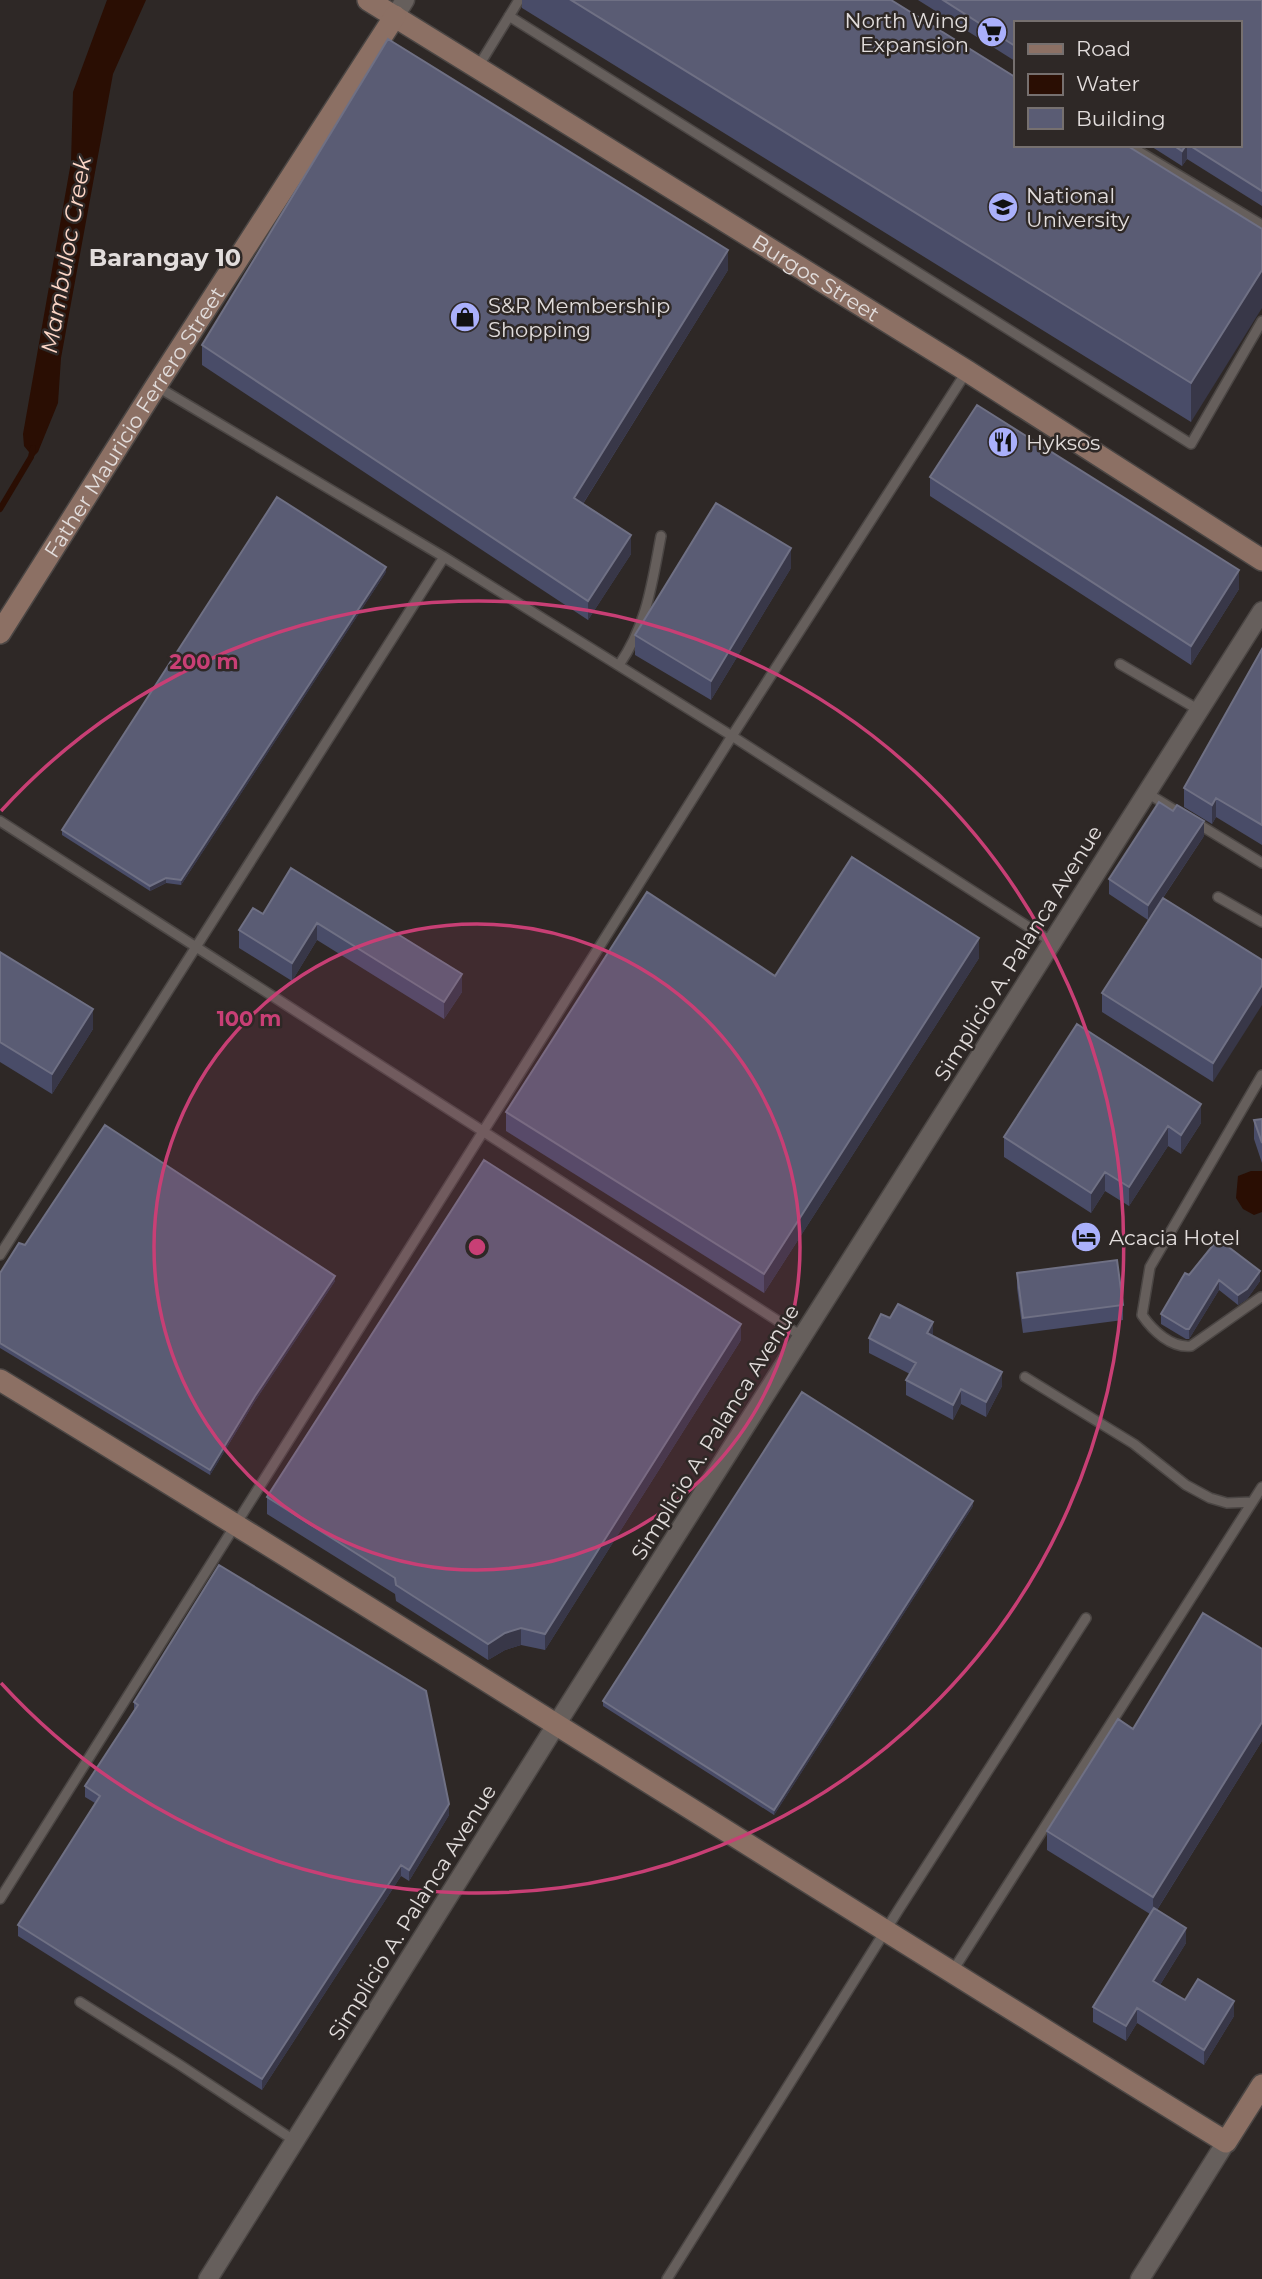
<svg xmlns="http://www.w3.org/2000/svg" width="1262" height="2279" font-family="Montserrat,sans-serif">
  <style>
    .water { fill: #2a0e03 }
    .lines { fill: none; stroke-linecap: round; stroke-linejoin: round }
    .stream { stroke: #2a0e03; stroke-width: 6 }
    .lane-casing { stroke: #4b4644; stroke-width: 12 }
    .street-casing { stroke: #4b4644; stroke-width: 21 }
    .secondary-casing { stroke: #4b4644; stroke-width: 24 }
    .lane { stroke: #665f5c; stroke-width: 9 }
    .street { stroke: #665f5c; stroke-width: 18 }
    .secondary { stroke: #8c7064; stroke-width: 21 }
    .wall { fill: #494c68 }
    .shaded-wall { fill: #383748 }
    .building { fill: #5a5c74; stroke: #6f7084; stroke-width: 2 }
    .ring { fill: none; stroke: #c83f75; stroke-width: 3.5 }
    .labels { text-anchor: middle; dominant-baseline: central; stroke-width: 5; stroke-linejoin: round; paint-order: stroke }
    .poi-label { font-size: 21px; fill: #e2dddc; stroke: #2e2826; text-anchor: start }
    .street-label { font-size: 21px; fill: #e2dddc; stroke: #2e2826 }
    .water-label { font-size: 23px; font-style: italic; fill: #fed7c7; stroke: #2e2826 }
    .quarter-label { font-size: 24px; font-weight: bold; fill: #e2dddc; stroke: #2e2826 }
    .centre { fill: #c83f75; stroke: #2e2826; stroke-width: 3.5 }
    .ring-label { font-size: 21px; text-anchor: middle; font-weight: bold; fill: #c83f75; stroke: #2e2826; stroke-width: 5; stroke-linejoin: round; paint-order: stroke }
  </style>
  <rect width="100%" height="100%" fill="#2e2826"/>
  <path class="water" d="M107,0H146L113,74L61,358L58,403L38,452L33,457L24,446L23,434L71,162L73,92Z
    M1251,1171H1262V1212L1254,1215L1243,1209L1236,1198L1238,1176Z"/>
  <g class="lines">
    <path class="stream" d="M0,509L31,457L33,448"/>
    <g class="lane-casing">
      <path id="lane" d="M509,16L1191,444L1262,321
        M478,67L519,0
        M1128,145L1262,225
        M156,386L444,557L732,736L1052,942
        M1120,664L1199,710
        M619,665C647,625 652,583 661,536
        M1147,793L1183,815
        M0,821L803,1337
        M1195,822L1262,863
        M1218,897L1262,922
        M0,1255L444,557
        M1261,1297L1191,1346C1171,1348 1153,1331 1142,1315L1150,1267L1262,1075
        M1025,1377L1134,1444L1186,1485L1210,1498L1227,1503L1252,1502
        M0,1899L732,736L967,371
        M952,1972L1262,1487
        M80,2002L180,2065L295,2141
        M667,2279L899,1909L1086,1618"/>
    </g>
    <g class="street-casing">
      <path id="street" d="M395,16L405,0
        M208,2279L556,1725L1262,611
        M1140,2279L1226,2142"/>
    </g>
    <g class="secondary-casing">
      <g id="secondary">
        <path id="s1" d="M368,0L967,371L1262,560"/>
        <path id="s2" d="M0,633L156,386L395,16"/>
        <path d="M0,1380C411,1630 816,1890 1226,2142L1262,2085"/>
      </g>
    </g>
    <use href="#lane" class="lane"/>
    <use href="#street" class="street"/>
    <use href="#secondary" class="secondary"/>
  </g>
  <path class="wall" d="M522,0H891L1262,229L1191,422L522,8Z
    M918,0H1262V206L1187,159L1182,166L1149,145H1239L1015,23V61Z
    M728,270L583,504L631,554L588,620L202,365V345Z
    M930,477L1239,589L1191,665L930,496Z
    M791,568L711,700L635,655V635Z
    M386,572L181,885L166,883L150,891L62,835V830Z
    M1262,649V845L1216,817L1212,824L1184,807V788Z
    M1204,836L1163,898L1262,960L1213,1082L1102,1012V993L1148,920L1109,894V879Z
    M291,868L462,992L444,1019L317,940L292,981L239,948V930L263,914Z
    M0,952L93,1029L52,1094L0,1062Z
    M979,958L764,1293L506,1131V1112L775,976Z
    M1262,1119V1163L1254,1139V1120Z
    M1201,1123L1181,1154L1168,1146L1129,1206L1105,1191L1091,1213L1004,1157V1137Z
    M25,1245L335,1281L255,1401L210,1475L0,1348V1273Z
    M1017,1273L1123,1305V1320L1023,1333L1017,1288Z
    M1189,1275L1260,1281L1247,1299L1238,1305L1219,1290L1189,1339H1186L1161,1324V1314Z
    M890,1318L933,1336L1002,1386L986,1417L961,1404L953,1420L906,1395V1380L910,1374L869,1353V1338Z
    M741,1340L545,1650L521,1645L505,1650L488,1660L396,1601L395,1594L267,1514V1497Z
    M973,1506L774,1815L603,1706V1701Z
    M134,1702L449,1815L409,1881L401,1876L262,2090L18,1936V1925L95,1803L85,1797V1786L134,1710Z
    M1262,1741L1157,1910L1186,1943L1160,1985L1185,2000L1234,2016L1204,2065L1137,2023L1126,2041L1093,2022V2007L1150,1914L1047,1850V1831Z"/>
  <path class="shaded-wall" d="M1186,145H1187V159L1182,166V151Z
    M728,250V270L574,518V498Z
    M1262,270V308L1191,422V383Z
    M631,535V554L588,620V601Z
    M791,548V568L711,700V681Z
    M386,567V572L181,885V880Z
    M1239,570V589L1191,665V646Z
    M1216,798V817L1212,824V805Z
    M1204,821V836L1148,920V905Z
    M166,878V883L150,891V886Z
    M317,923V940L292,981V963Z
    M979,938V958L764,1293V1274Z
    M462,974V992L444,1019V1002Z
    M1262,985V1005L1213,1082V1063Z
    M93,1009V1029L52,1094V1074Z
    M1201,1104V1123L1181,1154V1135Z
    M1168,1126V1146L1129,1206V1187Z
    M1105,1172V1191L1091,1213V1193Z
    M1260,1271V1281L1247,1299L1238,1305V1295Z
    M335,1276V1281L255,1401L210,1475V1470L255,1396Z
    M1219,1280V1290L1189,1339V1329Z
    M933,1322V1336L927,1333Z
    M741,1324V1340L545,1650V1634Z
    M1002,1372V1386L986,1417V1402Z
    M961,1389V1404L953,1420V1405Z
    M973,1501V1506L774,1815V1810Z
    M521,1628V1645L505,1650L488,1660V1644L505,1633Z
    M1262,1722V1741L1153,1916V1897Z
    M449,1804V1815L409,1881V1870Z
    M401,1865V1876L262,2090V2079Z
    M1186,1928V1943L1153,1996V1981Z
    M1234,2001V2016L1204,2065V2050Z
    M1137,2008V2023L1126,2041V2026Z"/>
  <path class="building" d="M571,0H891L1015,77V145H1126L1262,229V270L1191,383Z
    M943,0H1262V191L1189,145H1239V23H1015V46Z
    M388,39L728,250L574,498L631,535L588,601L202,345Z
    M1173,145H1186L1182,151Z
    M977,405L1239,570L1191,646L930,477Z
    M277,497L386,567L181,880L166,878L150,886L62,830Z
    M716,503L791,548L711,681L635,635Z
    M1262,649V825L1216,798L1212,805L1184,788Z
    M1159,802L1173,811L1177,805L1204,821L1148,905L1109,879Z
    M852,857L979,938L764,1274L506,1112L647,892L775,976Z
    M291,868L462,974L444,1002L317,923L292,963L239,930L253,908L263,914Z
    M1163,898L1262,960V985L1213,1063L1102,993Z
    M0,952L93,1009L52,1074L0,1042Z
    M1077,1024L1201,1104L1181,1135L1168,1126L1129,1187L1105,1172L1091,1193L1004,1137Z
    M1262,1119V1143L1254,1120Z
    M105,1125L335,1276L255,1396L210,1470L0,1343V1273L19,1243L25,1245Z
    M484,1160L741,1324L545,1634L521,1628L505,1633L488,1644L396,1585L395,1578L267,1497Z
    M1218,1239L1260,1271L1247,1289L1238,1295L1219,1280L1189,1329H1186L1161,1314L1185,1273L1189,1275Z
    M1117,1260L1123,1305L1023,1318L1017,1273Z
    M898,1304L933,1322L927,1333L1002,1372L986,1402L961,1389L953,1405L906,1380L916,1363L869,1338L881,1314L890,1318Z
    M802,1392L973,1501L774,1810L603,1701Z
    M219,1565L426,1691L449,1804L409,1870L401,1865L262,2079L18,1925L100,1796L85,1786L138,1705L134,1702Z
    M1203,1613L1262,1649V1722L1153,1897L1047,1831L1118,1719L1133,1729Z
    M1154,1908L1186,1928L1153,1981L1185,2000L1198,1979L1234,2001L1204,2050L1137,2008L1126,2026L1093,2007Z"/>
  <circle cx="477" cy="1247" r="323" fill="#c83f75" fill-opacity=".12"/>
  <g class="ring">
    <circle cx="477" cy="1247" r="323"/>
    <path d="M1 811A646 646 0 1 1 1 1683"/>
  </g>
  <defs>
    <g id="supermarket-disc" transform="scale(1.575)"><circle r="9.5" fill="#aab0fb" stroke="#2e2826"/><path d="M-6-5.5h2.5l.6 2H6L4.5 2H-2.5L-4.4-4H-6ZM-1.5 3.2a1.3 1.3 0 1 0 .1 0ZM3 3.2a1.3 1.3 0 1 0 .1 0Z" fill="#111"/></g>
    <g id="university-disc" transform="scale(1.575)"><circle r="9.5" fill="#aab0fb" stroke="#2e2826"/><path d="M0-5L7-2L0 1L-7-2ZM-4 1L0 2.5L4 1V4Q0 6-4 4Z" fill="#111"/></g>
    <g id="shop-disc" transform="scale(1.575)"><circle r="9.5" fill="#aab0fb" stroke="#2e2826"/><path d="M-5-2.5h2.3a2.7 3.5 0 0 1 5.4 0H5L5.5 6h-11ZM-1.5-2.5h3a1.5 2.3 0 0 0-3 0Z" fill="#111"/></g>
    <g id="restaurant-disc" transform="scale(1.575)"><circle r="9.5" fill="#aab0fb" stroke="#2e2826"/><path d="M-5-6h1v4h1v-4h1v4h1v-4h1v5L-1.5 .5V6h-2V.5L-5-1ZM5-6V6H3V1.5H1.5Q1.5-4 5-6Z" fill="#111"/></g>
    <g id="hotel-disc" transform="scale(1.575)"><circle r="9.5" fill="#aab0fb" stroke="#2e2826"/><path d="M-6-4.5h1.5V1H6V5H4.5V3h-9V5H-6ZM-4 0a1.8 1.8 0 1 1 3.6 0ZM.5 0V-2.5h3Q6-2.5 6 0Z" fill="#111"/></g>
  </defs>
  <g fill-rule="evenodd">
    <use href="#supermarket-disc" x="992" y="32"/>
    <use href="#university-disc" x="1003" y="207"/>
    <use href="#shop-disc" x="465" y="317"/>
    <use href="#restaurant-disc" x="1003" y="442"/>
    <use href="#hotel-disc" x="1086" y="1237"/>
  </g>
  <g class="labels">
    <g class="poi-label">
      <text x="969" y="20" text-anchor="end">North Wing<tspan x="969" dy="24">Expansion</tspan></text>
      <text x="1026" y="195">National<tspan x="1026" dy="24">University</tspan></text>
      <text x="488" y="305">S&amp;R Membership<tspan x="488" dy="24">Shopping</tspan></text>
      <text x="1026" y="442">Hyksos</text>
      <text x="1109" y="1237">Acacia Hotel</text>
    </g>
    <g class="street-label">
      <text stroke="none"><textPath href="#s1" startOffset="527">Burgos Street</textPath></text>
      <text stroke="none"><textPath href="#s2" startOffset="250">Father Mauricio Ferrero Street</textPath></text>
      <text transform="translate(1018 953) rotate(-58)">Simplicio A. Palanca Avenue</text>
      <text transform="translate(715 1432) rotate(-58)">Simplicio A. Palanca Avenue</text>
      <text transform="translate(412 1912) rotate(-58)">Simplicio A. Palanca Avenue</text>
    </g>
    <g class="water-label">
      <text transform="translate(66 255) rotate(-80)">Mambuloc Creek</text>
    </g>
    <g class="quarter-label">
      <text x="165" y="257">Barangay 10</text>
    </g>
  </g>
  <circle cx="477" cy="1247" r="10" class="centre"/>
  <g class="ring-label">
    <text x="204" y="669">200 m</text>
    <text x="249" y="1026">100 m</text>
  </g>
  <rect x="1014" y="21" width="228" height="126" fill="#2e2826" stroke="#76706f" stroke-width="2"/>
  <rect x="1028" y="44" width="35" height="10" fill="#8c7064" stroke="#76706f" stroke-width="2"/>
  <text x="1076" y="56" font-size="21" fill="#e2dddc">Road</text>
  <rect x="1028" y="74" width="35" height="21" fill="#2a0e03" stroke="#76706f" stroke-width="2"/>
  <text x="1076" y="91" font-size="21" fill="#e2dddc">Water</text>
  <rect x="1028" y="108" width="35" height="21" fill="#5a5c74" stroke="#76706f" stroke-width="2"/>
  <text x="1076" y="126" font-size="21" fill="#e2dddc">Building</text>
</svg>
